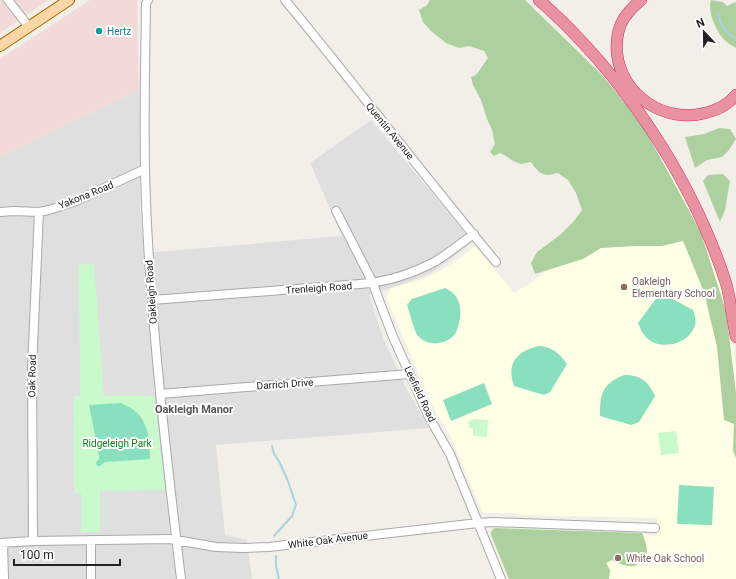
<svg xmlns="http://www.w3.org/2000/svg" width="736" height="579" font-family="Roboto,sans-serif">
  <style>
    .residential { fill: #e0dfdf }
    .commercial { fill: #f2dad9 }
    .education { fill: #ffffe5 }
    .forest { fill: #add19e }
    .park { fill: #c8facc }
    .pitch { fill: #88e0be }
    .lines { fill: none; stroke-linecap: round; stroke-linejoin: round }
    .stream { stroke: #aad3df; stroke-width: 2 }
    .minor-casing { stroke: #a9a9a9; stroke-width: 10 }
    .major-casing { stroke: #a06b00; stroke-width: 12 }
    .highway-casing { stroke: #dc2a67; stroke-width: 12 }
    .minor { stroke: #fff; stroke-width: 8 }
    .major { stroke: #fcd6a4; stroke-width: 10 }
    .highway { stroke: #e892a2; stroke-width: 11 }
    .culture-dot { fill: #0f9aa8; stroke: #fff; stroke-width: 1.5 }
    .education-dot { fill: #8d6e63; stroke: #fff; stroke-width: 1.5 }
    .labels { text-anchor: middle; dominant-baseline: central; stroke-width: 4; stroke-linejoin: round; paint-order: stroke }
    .culture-label { font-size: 10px; fill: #0d838f; stroke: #fff; text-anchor: start }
    .street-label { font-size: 10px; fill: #222; stroke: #fff }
    .education-label { font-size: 10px; fill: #785e54; stroke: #fff; text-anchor: start }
    .park-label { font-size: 10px; fill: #0c8416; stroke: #fff }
    .neighbourhood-label { font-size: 11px; font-weight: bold; fill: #555; stroke: #fff }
  </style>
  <rect width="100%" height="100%" fill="#f2efe9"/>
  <path class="residential" d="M139,90L140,205L144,253L342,236L310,163L371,120L473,242L451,259L431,273L406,283L369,295L384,340L405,386L429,428L216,445L225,535L247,540L252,579H0V157Z"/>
  <path class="commercial" d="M0,0H49L0,33Z
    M90,0H137L139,90L0,157V59Z"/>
  <path class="education" d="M627,105L658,148L695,216L723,286L732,329L736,371V579H509L491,535V532L494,528L642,533L657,537V518L521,515L515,513H484L482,511L450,435L436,412L424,387L386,297L391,288L420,280L436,273L455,262L475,246L514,293L529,284L611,219Z"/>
  <path class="forest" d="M430,0H525L600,73L640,121L666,168L701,233L726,311L736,393V458L733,451L734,424L724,420L717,347L704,292L683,241L662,246H636L601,248L583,259L535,274L531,263L537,252L560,235L574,221L582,210L576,193L568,180L558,173C555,173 551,175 548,175C540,175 535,168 531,162L521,164L513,161L506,156L500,153L494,156L490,152L495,144L492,130L487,119L481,100L473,85L471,77L476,75L488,58L484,51L469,46L459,48L446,43L431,31L423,22L419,10L427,5Z
    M711,0L723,2L727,6L735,2L736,3V48C731,45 724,41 721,36C715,28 707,10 711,0Z
    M719,128L730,129L736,139L729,150L722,157L707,160L695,168L685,137L704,134Z
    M723,174L730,181L725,210L720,222L703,181L708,175Z
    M494,528L642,533C646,542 652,558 639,564C637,565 635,566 633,566C626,567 618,563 612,560L606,563L610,570L609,579H509L491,535V532Z"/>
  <path class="park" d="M79,264H94L104,396H154L165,490L100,491V532H81V493H74L73,396L80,395Z
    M474,419L488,420L487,437L473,436V429L469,427L468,422Z
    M676,431L679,453L661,455L658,433Z"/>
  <path class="pitch" d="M445,288C461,295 463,310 458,327C457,330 455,335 452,337C443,345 427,346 418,336C415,333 409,311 407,305L412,299Z
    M665,295L693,310C695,315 697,322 694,328C687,345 658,351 646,337C642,333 640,328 638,323L658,296Z
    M539,346C553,347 559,353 567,364L550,392L544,395L514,386C506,363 517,351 539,346Z
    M624,375C641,375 648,381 655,396L639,422L631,425L600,416C600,394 602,384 624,375Z
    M484,383L492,404L451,421L443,400Z
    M121,403C125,406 131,407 135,411C149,423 150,442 150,459L105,462L100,466H97L96,462L99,459V456L89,405Z
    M679,485L714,487L712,525L677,524Z"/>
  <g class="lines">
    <path class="stream" d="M718,13C722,29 723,30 736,39
      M272,446L274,454L279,461L288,481L296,505L292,516L274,536
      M276,556V566L279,579"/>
    <g class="minor-casing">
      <path id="minor" d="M8,0L29,27
        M148,0L146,4C145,77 143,151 147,224C153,343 167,461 181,579
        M285,0C357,87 424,176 496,262
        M336,211L373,283L377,295L393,337L429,417L450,454L501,579
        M0,212L13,211L39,212L49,210L76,201L145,169
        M152,300L360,284C387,282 412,274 436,261C449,253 461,243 474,234
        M160,394L410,374
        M91,540V579
        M33,541L32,368L39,212
        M0,543L33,541L170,539L216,547L244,548L269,547L478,523L492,522L655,528
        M3,543L4,579"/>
    </g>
    <g class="major-casing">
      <path id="major" d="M0,46L69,0"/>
    </g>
    <g class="highway-casing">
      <path id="highway" d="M539,0C622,73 692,178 726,283C731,301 732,319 736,337
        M641,0C635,5 629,11 624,18C618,28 616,41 617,53C621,95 665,124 705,113C718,110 728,105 736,95"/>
    </g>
    <use href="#minor" class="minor"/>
    <use href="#major" class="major"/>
    <use href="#highway" class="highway"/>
  </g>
  <circle class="culture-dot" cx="99" cy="31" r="4"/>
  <g class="education-dot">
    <circle cx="624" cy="287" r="4"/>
    <circle cx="618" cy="558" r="4"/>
  </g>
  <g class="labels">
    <g class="culture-label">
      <text x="107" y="31">Hertz</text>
    </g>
    <g class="street-label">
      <text transform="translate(390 131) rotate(51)">Quentin Avenue</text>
      <text transform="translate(86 195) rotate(-22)">Yakona Road</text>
      <text transform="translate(319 288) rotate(-4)">Trenleigh Road</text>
      <text transform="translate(151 292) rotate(-94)">Oakleigh Road</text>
      <text transform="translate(32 376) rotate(-89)">Oak Road</text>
      <text transform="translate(285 384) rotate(-4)">Darrich Drive</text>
      <text transform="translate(420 394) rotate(65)">Leefield Road</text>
      <text transform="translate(328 540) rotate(-7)">White Oak Avenue</text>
    </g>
    <g class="education-label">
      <text x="632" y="281">Oakleigh<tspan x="632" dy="12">Elementary School</tspan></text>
      <text x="626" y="558">White Oak School</text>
    </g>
    <g class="park-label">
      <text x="117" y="443">Ridgeleigh Park</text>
    </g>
    <g class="neighbourhood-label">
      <text x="194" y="409">Oakleigh Manor</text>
    </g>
  </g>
  <g transform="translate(704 32) rotate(338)" stroke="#ffffff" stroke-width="3" paint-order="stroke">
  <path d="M0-3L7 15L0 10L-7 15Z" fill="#222222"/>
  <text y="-6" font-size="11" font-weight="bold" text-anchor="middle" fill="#222222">N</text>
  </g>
  <path d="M14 559v6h106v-6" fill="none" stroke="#222222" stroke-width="2"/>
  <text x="20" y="559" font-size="12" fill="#222222" stroke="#ffffff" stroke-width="3" paint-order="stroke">100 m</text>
</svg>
